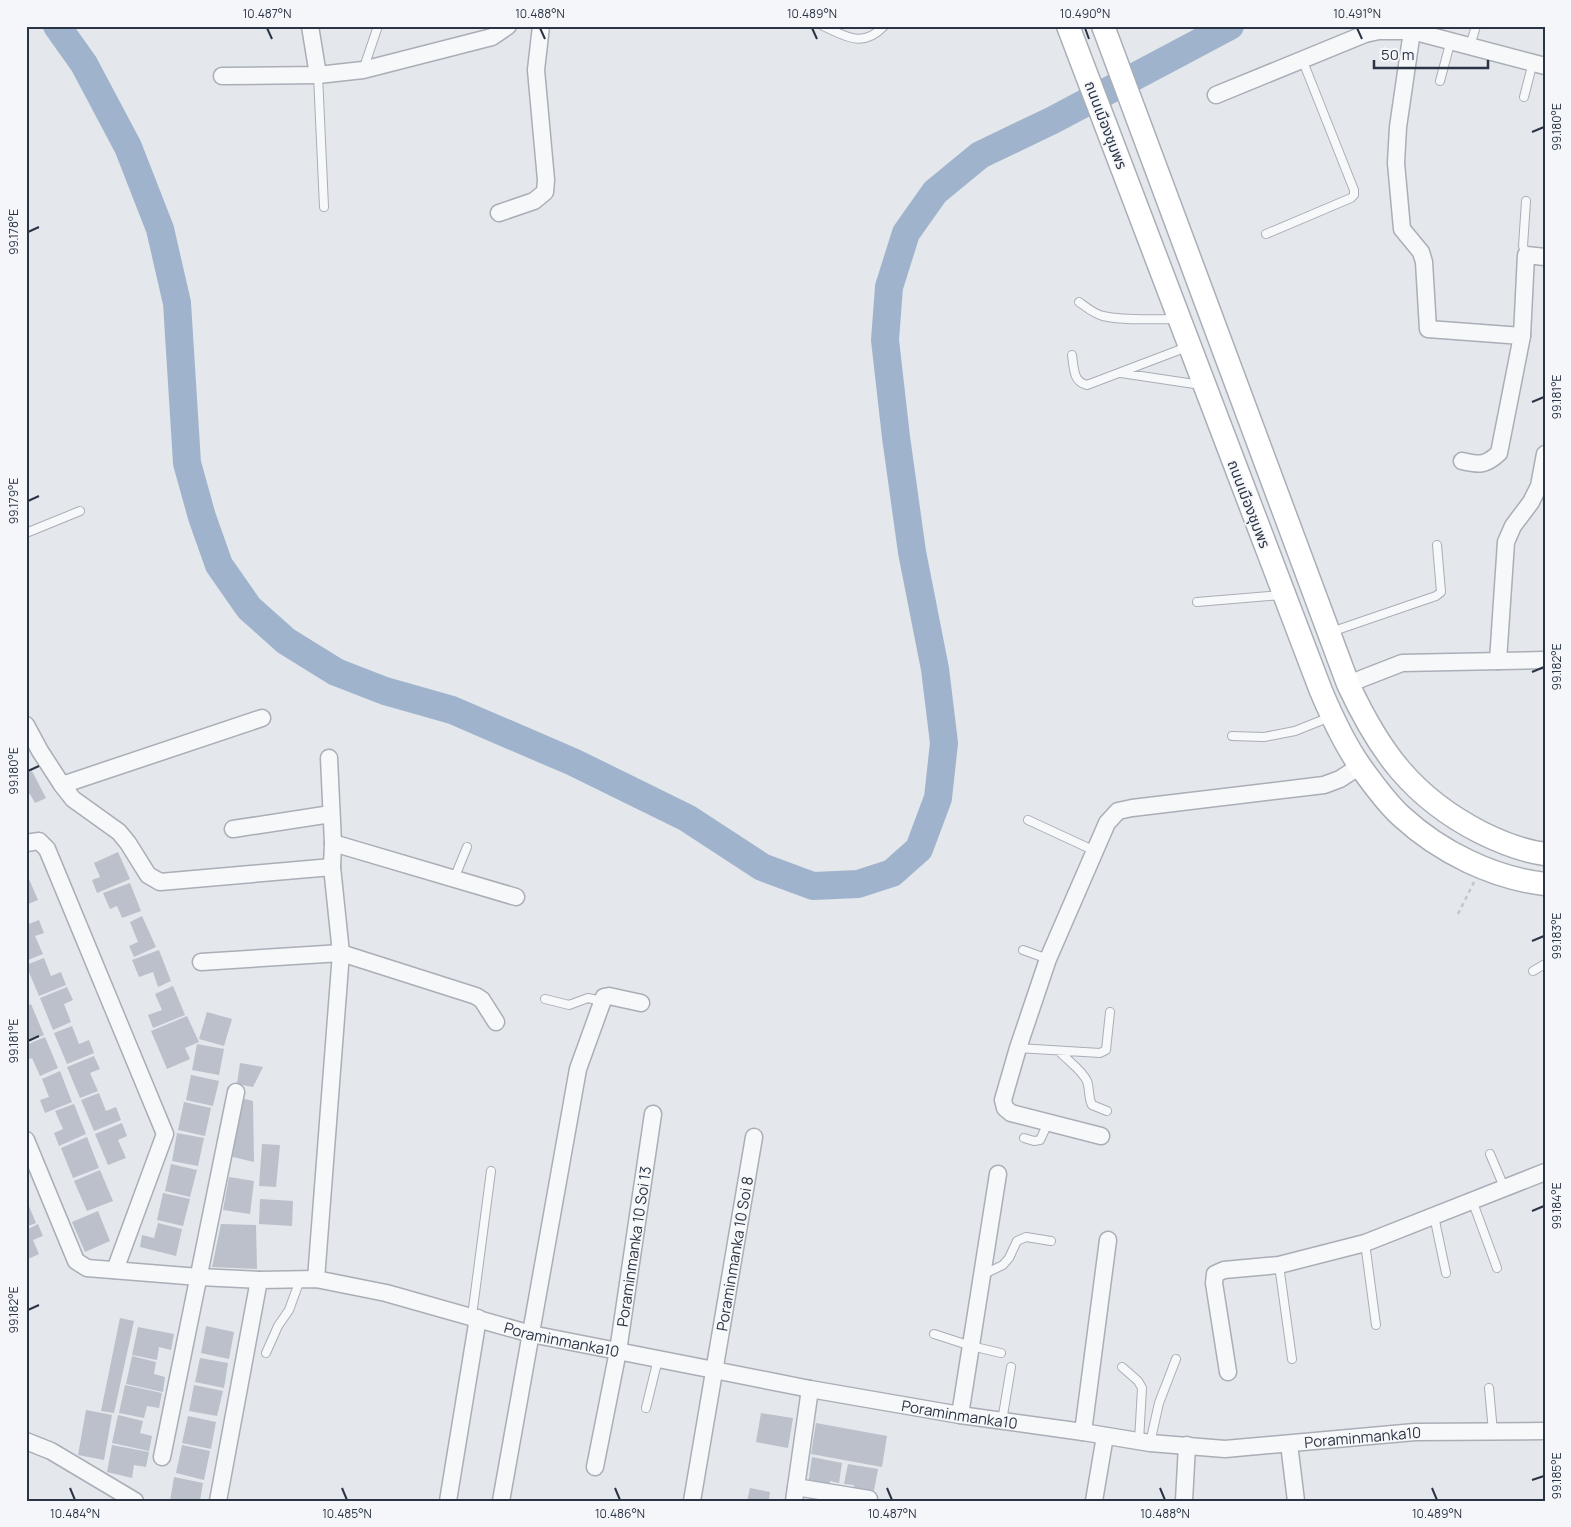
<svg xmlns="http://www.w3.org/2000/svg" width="1571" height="1527" font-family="Manrope,'Noto Sans Thai',sans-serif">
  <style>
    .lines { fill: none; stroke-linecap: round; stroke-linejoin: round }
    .river { stroke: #9fb4cc; stroke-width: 28 }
    .building { fill: #bbc0ca }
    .lane-casing { stroke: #a9aeb7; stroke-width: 10 }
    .street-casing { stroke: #a9aeb7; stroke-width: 19 }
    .secondary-casing { stroke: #a9aeb7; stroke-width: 25 }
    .path { stroke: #c2c5cb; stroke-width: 2.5; stroke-dasharray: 4 4; stroke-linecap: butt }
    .lane { stroke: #f7f8fa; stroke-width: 8 }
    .street { stroke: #f7f8fa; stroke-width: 16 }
    .secondary { stroke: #fff; stroke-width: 22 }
    .ticks { fill: none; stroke: #2b3445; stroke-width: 2 }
    .labels { text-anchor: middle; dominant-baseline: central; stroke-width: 4; stroke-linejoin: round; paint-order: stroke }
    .street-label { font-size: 15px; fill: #2b3445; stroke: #f4f6f9 }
    .neatline { fill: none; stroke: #2b3445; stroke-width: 2 }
    .ticks-label { font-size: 12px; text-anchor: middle; fill: #2b3445 }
  </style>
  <rect width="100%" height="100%" fill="#e4e7ec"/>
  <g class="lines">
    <path class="river" d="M57,26L84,64L128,147L160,229L177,303L187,463L202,517L219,565L249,608L286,641L336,672L385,691L452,710L573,762L687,818L762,867L813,886L858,884L892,873L919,849L938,798L944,743L935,669L912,552L896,437L885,340L889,287L906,233L935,192L980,155L1053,120L1230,26"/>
  </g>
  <path class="building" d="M32,771L46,798L35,803L30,794L26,796V774Z
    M118,852L130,879L97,893L92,880L100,877L94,863Z
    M26,872L38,900L26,905Z
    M130,883L141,911L122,918L117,906L110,909L103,893Z
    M142,916L156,947L134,957L129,946L138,942L130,922Z
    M39,920L44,933L35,936L43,954L26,961V925Z
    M159,950L171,981L158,987L153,972L139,977L132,960Z
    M44,958L51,976L61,972L66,985L39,996L26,965Z
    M173,986L185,1015L153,1028L148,1015L162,1010L155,994Z
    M67,987L73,1000L64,1004L71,1022L53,1030L40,998Z
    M31,1004L44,1035L26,1042V1006Z
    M207,1012L232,1019L224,1046L199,1039Z
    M187,1016L199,1042L185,1048L190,1059L167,1069L151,1031Z
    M72,1026L79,1044L89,1040L94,1053L67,1064L54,1033Z
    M45,1037L58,1068L40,1076L32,1058L26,1060V1045Z
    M197,1044L224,1049L219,1075L192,1070Z
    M94,1056L100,1069L90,1073L98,1091L80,1098L67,1067Z
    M240,1063L263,1067L253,1087L237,1084Z
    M60,1071L72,1102L45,1113L40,1100L49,1097L42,1079Z
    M191,1075L219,1081L213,1106L186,1100Z
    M99,1093L106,1111L116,1107L121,1120L94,1131L81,1100Z
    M241,1098L253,1101L254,1162L229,1156Z
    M184,1102L211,1108L205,1136L178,1130Z
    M74,1104L86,1134L59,1146L54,1133L63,1129L55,1111Z
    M122,1123L127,1136L118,1140L126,1158L108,1165L95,1134Z
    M177,1133L204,1138L198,1166L172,1161Z
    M87,1137L99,1168L73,1178L61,1148Z
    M262,1144L280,1145L276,1187L259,1186Z
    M171,1164L197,1170L190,1197L165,1191Z
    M100,1170L113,1201L87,1211L74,1181Z
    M229,1177L254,1181L250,1214L223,1210Z
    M163,1193L190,1199L183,1226L157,1220Z
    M26,1199L36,1223L26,1227Z
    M260,1199L293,1201L292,1226L259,1224Z
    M98,1211L110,1241L85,1252L72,1222Z
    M158,1223L182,1229L176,1256L140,1247L142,1235L154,1238Z
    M38,1224L43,1236L33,1240L39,1254L26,1260V1230Z
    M221,1224L256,1225L257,1269L212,1267Z
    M120,1318L134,1321L114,1413L101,1411Z
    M206,1326L234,1332L229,1359L201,1353Z
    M138,1327L174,1334L171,1350L159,1347L157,1360L132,1355Z
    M132,1356L156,1362L154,1374L165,1377L163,1392L126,1384Z
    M200,1358L228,1363L224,1388L195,1382Z
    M125,1385L162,1393L159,1408L147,1406L144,1418L119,1413Z
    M194,1385L223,1391L217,1416L189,1411Z
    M86,1410L112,1415L104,1460L78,1455Z
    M761,1413L793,1418L788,1448L756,1442Z
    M118,1415L143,1421L140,1433L152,1436L149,1451L112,1443Z
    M188,1416L216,1422L211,1449L182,1443Z
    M816,1423L887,1436L882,1467L811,1454Z
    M112,1445L149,1452L146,1467L134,1465L132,1478L107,1472Z
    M182,1445L210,1451L204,1480L176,1473Z
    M812,1457L842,1463L839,1483L830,1481L829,1488L808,1485Z
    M848,1464L878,1469L873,1496L852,1492L854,1485L844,1484Z
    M174,1477L203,1483L200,1501H170Z
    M750,1488L770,1492L769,1499L774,1501H747Z"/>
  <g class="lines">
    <g class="lane-casing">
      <path id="lane" d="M823,26C846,36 862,49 884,26
        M1470,46L1476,26
        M363,70L378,26
        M318,75L324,207
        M1440,81L1451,40
        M1524,97L1533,62
        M1526,201L1523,246L1526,255
        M1266,234L1351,198L1354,195V190L1302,59
        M1079,302C1086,307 1094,314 1103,316C1126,321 1153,319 1177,319
        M1072,355C1074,368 1073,382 1087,385L1187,347
        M1121,373L1201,385
        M26,533L80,511
        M1197,602L1282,595
        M1331,632L1436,596L1441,592L1437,545
        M1232,736L1264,737L1295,731L1330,717
        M1028,820L1095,851
        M454,879L467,847
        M1023,950L1048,959
        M1533,971L1545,964
        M545,999L569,1005L588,998L602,1001
        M1018,1048L1100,1053L1106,1050L1110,1012
        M1059,1051C1067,1060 1082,1070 1087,1081C1090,1089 1088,1098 1092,1105L1107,1111
        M1024,1138L1034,1141L1040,1140L1048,1123
        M1490,1154L1504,1187
        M1472,1200L1497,1268
        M1434,1216L1446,1273
        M1365,1243L1376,1325
        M1279,1265L1292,1359
        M982,1275L1003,1265L1009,1258L1017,1241L1026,1237L1051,1241
        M472,1316L491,1171
        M934,1334L971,1346L1001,1353
        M266,1353L278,1326L289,1310L300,1280
        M1122,1367L1138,1381L1142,1388L1139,1441
        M1489,1388L1493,1432
        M646,1408L658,1359
        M1002,1421L1011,1367
        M1150,1443L1159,1403L1176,1359"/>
    </g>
    <g class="street-casing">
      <g id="street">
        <path d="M310,26L318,75"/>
        <path d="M1412,31L1398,127L1396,163L1402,229L1421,252L1424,262L1428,329L1522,336"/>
        <path d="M222,76L318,75L363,70L492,37L508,26"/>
        <path d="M1216,95L1365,34L1379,31H1412L1545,66"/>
        <path d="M499,213L534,201L545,192L546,180L536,70L541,26"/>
        <path d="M1462,461C1479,465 1485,466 1499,453L1522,336L1526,255L1545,257"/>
        <path d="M1498,661L1506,542L1513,526L1531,502L1539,486L1545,454"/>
        <path d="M1348,684L1402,663L1545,660"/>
        <path d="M26,725L40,751L62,785L73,799L119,832L128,843L148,875L160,882L332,867"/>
        <path d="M62,785L262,718"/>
        <path d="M233,829L331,814"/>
        <path d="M26,843L39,841L47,849L165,1134L115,1270"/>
        <path d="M333,843L516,897"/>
        <path d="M201,962L341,953L476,996L482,1000L496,1022"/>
        <path d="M1101,1136L1011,1113L1005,1108L1003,1100L1018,1048L1048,959L1107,823L1118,811L1132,808L1324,785L1340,779L1360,766"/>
        <path d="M26,1140L76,1261L87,1268L199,1277L259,1280"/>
        <path d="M316,1279L341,953L332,867L333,843L329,758"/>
        <path d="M1228,1372L1214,1283L1215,1274L1224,1270L1279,1265L1365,1243L1545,1172"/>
        <path d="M960,1415L998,1174"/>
        <path d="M1083,1432L1108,1240"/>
        <path d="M26,1441L51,1451L135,1501"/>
        <path d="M1289,1444L1296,1501"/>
        <path d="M162,1457L236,1092"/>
        <path id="s1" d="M595,1467L618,1351L653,1114"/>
        <path d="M796,1487L869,1499"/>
        <path id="s2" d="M218,1501L259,1280L316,1279L386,1293L531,1334L714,1370L810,1389L960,1415L1083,1432L1150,1443L1225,1449L1415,1432L1545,1431"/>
        <path d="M448,1501L478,1318"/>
        <path d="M501,1501L578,1069L604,997L609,996L641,1003"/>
        <path id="s3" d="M692,1501L754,1137"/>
        <path d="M794,1501L810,1389"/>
        <path d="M1094,1501L1105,1436"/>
        <path d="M1184,1501L1187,1445"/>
      </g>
    </g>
    <g class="secondary-casing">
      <path id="secondary" d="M1068,26L1321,691C1332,717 1344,743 1360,766C1370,780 1389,805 1401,816C1440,852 1493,878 1545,884
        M1103,26L1348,684C1379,751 1412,797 1480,832C1500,842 1522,851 1545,854"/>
    </g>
    <path class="path" d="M1458,914L1474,882"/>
    <use href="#lane" class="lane"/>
    <use href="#street" class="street"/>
    <use href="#secondary" class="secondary"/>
  </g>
  <path class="ticks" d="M267,28L272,39M540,28L545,39M812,28L817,39M1085,28L1089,39M1357,28L1362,39M1532,132L1544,127M28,232L39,227M1532,402L1544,397M28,501L39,496M1532,672L1544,667M28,771L39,766M1532,941L1544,936M28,1041L39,1036M1532,1211L1544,1206M28,1310L39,1305M1532,1480L1544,1476M70,1488L75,1500M342,1488L347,1500M615,1488L620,1500M887,1488L892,1500M1160,1488L1165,1500M1432,1488L1437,1500"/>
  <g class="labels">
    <g class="street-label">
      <text transform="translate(1106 125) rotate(69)">ถนนเมืองชุมพร</text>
      <text transform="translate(1249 504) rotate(69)">ถนนเมืองชุมพร</text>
      <text stroke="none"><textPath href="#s1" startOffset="224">Poraminmanka 10 Soi 13</textPath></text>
      <text stroke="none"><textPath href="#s3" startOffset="251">Poraminmanka 10 Soi 8</textPath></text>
      <text stroke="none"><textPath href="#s2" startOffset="535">Poraminmanka10</textPath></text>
      <text stroke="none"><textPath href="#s2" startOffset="940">Poraminmanka10</textPath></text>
      <text stroke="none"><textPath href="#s2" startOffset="1346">Poraminmanka10</textPath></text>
    </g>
  </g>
  <rect width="1571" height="1527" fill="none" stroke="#f4f6f9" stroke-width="55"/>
  <path d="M1374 60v8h114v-8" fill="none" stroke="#2b3445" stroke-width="2.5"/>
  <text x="1381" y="60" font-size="15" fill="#2b3445" stroke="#f4f6f9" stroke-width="4" paint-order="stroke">50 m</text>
  <rect x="28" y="28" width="1516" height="1472" class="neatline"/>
  <g class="ticks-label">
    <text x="267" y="18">10.487°N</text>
    <text x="540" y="18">10.488°N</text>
    <text x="812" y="18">10.489°N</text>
    <text x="1085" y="18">10.490°N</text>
    <text x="1357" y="18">10.491°N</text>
    <text transform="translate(1557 127) rotate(-90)" y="4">99.180°E</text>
    <text transform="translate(14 232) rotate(-90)" y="4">99.178°E</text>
    <text transform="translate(1557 397) rotate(-90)" y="4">99.181°E</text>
    <text transform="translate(14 501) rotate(-90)" y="4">99.179°E</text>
    <text transform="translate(1557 667) rotate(-90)" y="4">99.182°E</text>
    <text transform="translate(14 771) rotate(-90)" y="4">99.180°E</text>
    <text transform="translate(1557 936) rotate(-90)" y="4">99.183°E</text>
    <text transform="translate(14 1041) rotate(-90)" y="4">99.181°E</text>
    <text transform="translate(1557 1206) rotate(-90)" y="4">99.184°E</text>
    <text transform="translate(14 1310) rotate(-90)" y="4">99.182°E</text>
    <text transform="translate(1557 1476) rotate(-90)" y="4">99.185°E</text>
    <text x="75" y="1518">10.484°N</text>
    <text x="347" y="1518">10.485°N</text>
    <text x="620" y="1518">10.486°N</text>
    <text x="892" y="1518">10.487°N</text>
    <text x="1165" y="1518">10.488°N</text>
    <text x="1437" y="1518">10.489°N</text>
  </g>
</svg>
